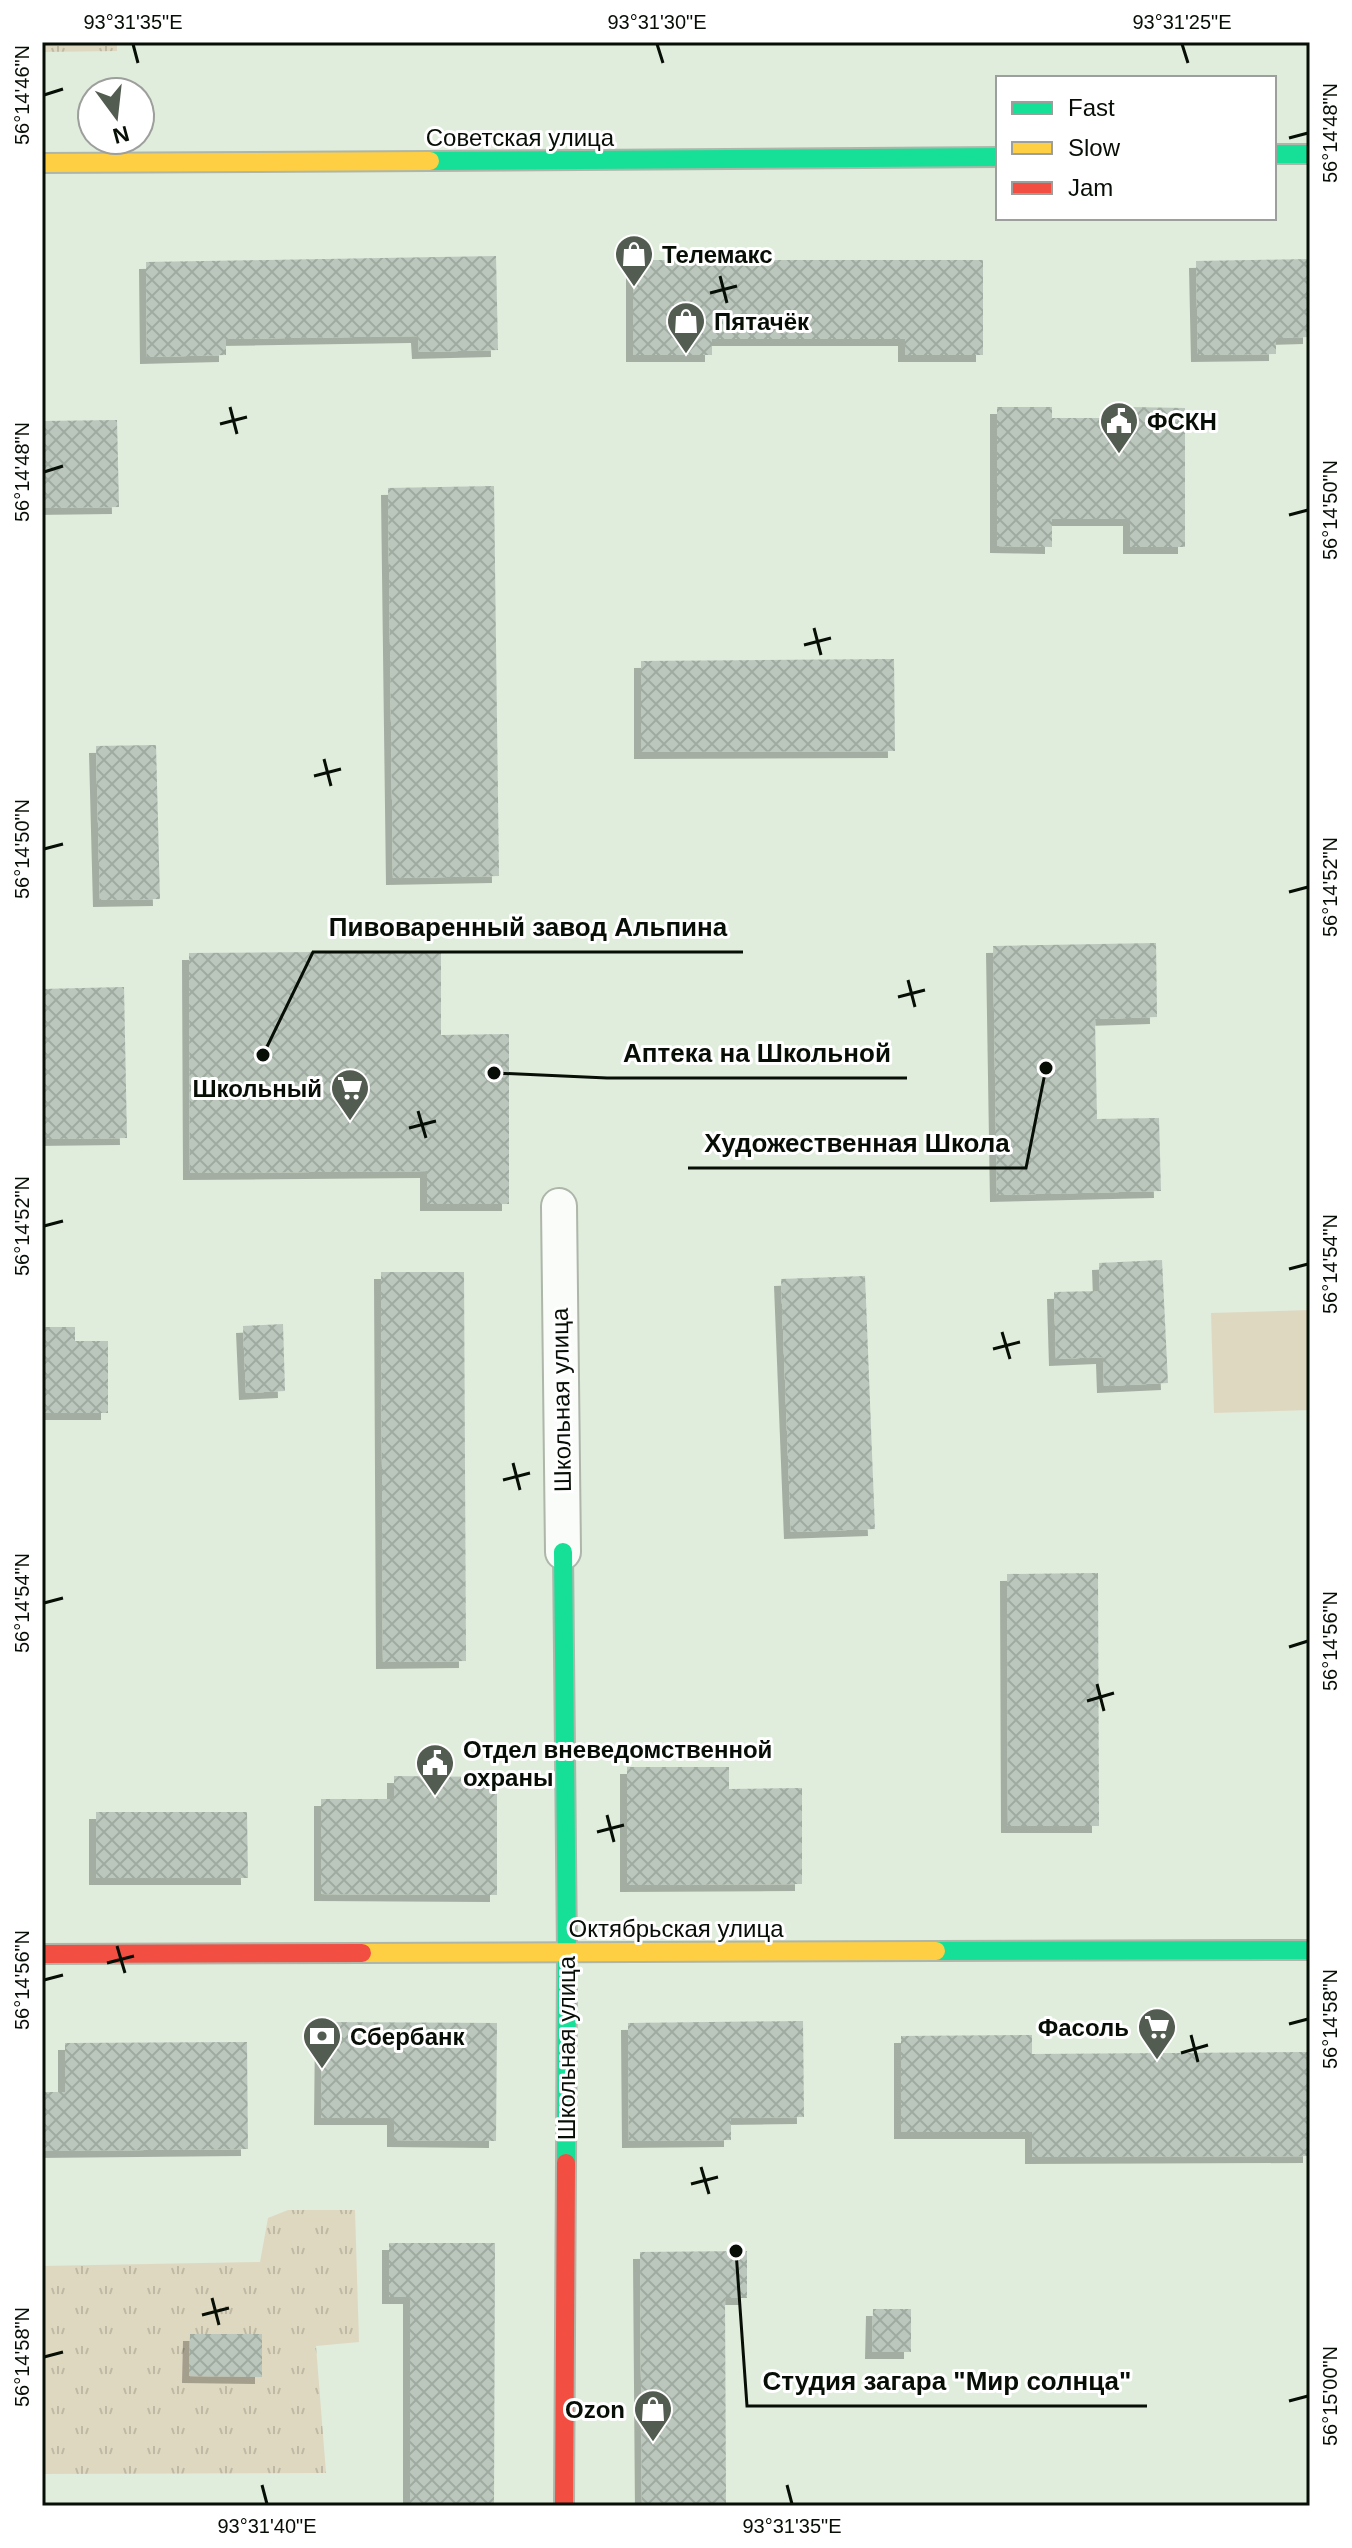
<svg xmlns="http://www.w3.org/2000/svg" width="1352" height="2548" font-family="Helvetica,sans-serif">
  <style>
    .grass { fill: url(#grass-tufts) }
    .pitch { fill: #dfd8c0 }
    .building { fill: url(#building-cross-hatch); filter: url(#shadow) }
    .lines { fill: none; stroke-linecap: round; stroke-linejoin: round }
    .street-casing { stroke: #adb6a9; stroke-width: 38 }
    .fast-casing { stroke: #adb6a9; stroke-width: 22 }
    .slow-casing { stroke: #adb6a9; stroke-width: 22 }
    .jam-casing { stroke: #adb6a9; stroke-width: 22 }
    .street { stroke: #fafcfa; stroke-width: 34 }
    .fast { stroke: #16e098; stroke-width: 18 }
    .slow { stroke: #ffcf43; stroke-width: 18 }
    .jam { stroke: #f24e42; stroke-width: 18 }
    .ticks { fill: none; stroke: #070e05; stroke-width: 3 }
    .labels { text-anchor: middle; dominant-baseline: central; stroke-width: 6; stroke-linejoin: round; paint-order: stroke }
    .street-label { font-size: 24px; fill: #070e05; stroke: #fff }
    .poi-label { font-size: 24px; font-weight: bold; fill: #070e05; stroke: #fff; text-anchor: start }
    .leader { fill: none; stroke: #070e05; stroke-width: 3 }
    .callout-dot { fill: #070e05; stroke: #fff; stroke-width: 3 }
    .callout-label { font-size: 26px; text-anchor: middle; font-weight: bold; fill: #070e05; stroke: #fff; stroke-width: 6; stroke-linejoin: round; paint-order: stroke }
    .neatline { fill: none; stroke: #070e05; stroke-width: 3 }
    .ticks-label { font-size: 20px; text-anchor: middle; fill: #070e05 }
  </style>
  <defs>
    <pattern id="grass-tufts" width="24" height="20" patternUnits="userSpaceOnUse" patternTransform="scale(2)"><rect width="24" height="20" fill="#dfd8c0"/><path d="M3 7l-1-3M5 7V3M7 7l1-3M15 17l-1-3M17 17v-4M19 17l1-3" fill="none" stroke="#beb8a4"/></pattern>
    <pattern id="building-cross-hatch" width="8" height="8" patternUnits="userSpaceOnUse" patternTransform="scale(2)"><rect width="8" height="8" fill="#bbc7bd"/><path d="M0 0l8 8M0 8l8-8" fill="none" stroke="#9faaa1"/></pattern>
    <filter id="shadow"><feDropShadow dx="-7" dy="7" stdDeviation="0" flood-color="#0004"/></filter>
  </defs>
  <rect width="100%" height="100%" fill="#e0ecdc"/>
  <path class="grass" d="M42,42H117V51L42,52Z
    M288,2210H355L359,2342L316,2346L326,2473L42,2474V2266L260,2262L268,2218Z"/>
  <path class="pitch" d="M1310,1310V1410L1214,1413L1211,1313Z"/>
  <path class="building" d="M496,256L498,350L419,352L418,336L226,339V355L147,357L146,262Z
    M1310,259V337L1276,338V354L1198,355L1196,261Z
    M633,260H983V355H905V339H712V355H633Z
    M997,407H1052V418H1130V407L1185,408V547H1130V519H1052V547L997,546Z
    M117,420L119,507L42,508V421Z
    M494,486L499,876L393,878L388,488Z
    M894,659L895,751L641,752V661Z
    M156,745L160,899L100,900L96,746Z
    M1156,943L1157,1017L1095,1019L1097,1119L1159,1118L1161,1191L997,1195L993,946Z
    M441,951V1035L509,1034V1204H427V1171L190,1173L189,953Z
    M124,987L127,1138L42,1139V989Z
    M1162,1260L1168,1383L1104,1386L1103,1357L1056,1359L1054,1292L1100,1291L1099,1263Z
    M381,1272H464L466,1661L383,1662Z
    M865,1276L875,1529L791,1532L781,1279Z
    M283,1324L285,1391L246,1393L243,1326Z
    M42,1327H75V1341H108V1413H42Z
    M1098,1573L1099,1826H1008L1007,1574Z
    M627,1767H729V1789L802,1788V1884L627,1885Z
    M394,1776L497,1777V1895L321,1894V1799H394Z
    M96,1812H247L248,1878H96Z
    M803,2021L804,2117L731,2118V2140L629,2141L628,2023Z
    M322,2022L497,2023L496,2141L394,2140V2118H321Z
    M1032,2035V2054L1310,2052V2156L1032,2157V2132H901V2036Z
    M247,2042L248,2149L42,2151V2092H65V2043Z
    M389,2243H495L494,2506H410V2297H389Z
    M747,2251V2298H725L726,2506H642L640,2252Z
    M873,2309H911V2352H872Z
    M190,2334H262V2377L189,2376Z"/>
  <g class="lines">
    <g class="street-casing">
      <path id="street" d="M559,1206L563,1552"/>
    </g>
    <g class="fast-casing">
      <path id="fast" d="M1274,154H1310
        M430,161L998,157
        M563,1552L567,1953L566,2163
        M936,1951L1310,1950"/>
    </g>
    <g class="slow-casing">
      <path id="slow" d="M42,163L430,161
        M362,1953L936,1951"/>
    </g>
    <g class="jam-casing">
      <path id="jam" d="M42,1954L362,1953
        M564,2506L566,2163"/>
    </g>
    <use href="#street" class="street"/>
    <use href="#fast" class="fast"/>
    <use href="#slow" class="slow"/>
    <use href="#jam" class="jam"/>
  </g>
  <path class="ticks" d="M133,44L138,63M657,44L663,63M1182,44L1188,63M44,95L63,89M1289,138L1308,133M720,276L727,303M710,293L737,286M230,407L237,434M220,424L247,417M44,472L63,466M1289,515L1308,510M814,628L821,655M804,645L831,638M324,759L331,786M314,776L341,769M44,849L63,844M1289,892L1308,887M908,980L915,1007M898,997L925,990M418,1111L426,1138M409,1128L436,1121M44,1226L63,1221M1289,1269L1308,1264M1002,1332L1010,1359M993,1349L1020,1342M513,1463L520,1490M503,1480L530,1473M44,1603L63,1598M1289,1647L1308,1641M1097,1684L1104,1711M1087,1701L1114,1693M607,1815L614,1842M597,1832L624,1825M117,1946L125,1973M107,1963L134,1956M44,1980L63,1975M1289,2024L1308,2019M1191,2035L1198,2062M1181,2053L1208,2045M701,2167L709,2194M691,2184L718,2177M212,2298L219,2325M202,2315L229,2308M44,2357L63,2352M1289,2401L1308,2396M262,2485L267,2504M787,2485L792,2504"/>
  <defs>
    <g id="shop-pin" transform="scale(2)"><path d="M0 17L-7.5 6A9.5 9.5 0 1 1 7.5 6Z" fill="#535c50" stroke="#fff"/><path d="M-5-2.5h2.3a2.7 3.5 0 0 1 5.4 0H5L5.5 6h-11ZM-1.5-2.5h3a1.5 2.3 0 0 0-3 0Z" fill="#fff"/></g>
    <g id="civic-pin" transform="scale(2)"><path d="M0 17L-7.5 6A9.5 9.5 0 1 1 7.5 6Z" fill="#535c50" stroke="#fff"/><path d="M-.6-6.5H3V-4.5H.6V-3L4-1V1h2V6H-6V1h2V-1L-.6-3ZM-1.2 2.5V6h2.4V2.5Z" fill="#fff"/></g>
    <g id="supermarket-pin" transform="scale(2)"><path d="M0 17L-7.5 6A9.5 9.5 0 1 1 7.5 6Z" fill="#535c50" stroke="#fff"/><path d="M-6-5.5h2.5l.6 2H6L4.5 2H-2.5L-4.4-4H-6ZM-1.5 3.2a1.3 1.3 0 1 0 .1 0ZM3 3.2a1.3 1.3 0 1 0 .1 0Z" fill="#fff"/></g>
    <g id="bank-pin" transform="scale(2)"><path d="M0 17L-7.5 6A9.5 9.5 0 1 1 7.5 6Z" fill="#535c50" stroke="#fff"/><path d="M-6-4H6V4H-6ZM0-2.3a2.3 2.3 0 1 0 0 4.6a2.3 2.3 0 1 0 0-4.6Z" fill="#fff"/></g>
  </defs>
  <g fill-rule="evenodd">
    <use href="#shop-pin" x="634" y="254"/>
    <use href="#shop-pin" x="686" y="321"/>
    <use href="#civic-pin" x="1119" y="421"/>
    <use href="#supermarket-pin" x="350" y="1088"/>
    <use href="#civic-pin" x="435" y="1763"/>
    <use href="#supermarket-pin" x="1157" y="2027"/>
    <use href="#bank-pin" x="322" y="2036"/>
    <use href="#shop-pin" x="653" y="2409"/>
  </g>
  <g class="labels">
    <g class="street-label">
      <text x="520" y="137">Советская улица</text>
      <text transform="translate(561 1400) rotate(-91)">Школьная улица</text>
      <text x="676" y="1928">Октябрьская улица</text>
      <text transform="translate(566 2048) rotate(-90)">Школьная улица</text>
    </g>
    <g class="poi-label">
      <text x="662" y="254">Телемакс</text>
      <text x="714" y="321">Пятачёк</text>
      <text x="1147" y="421">ФСКН</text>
      <text x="322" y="1088" text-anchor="end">Школьный</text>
      <text x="463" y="1749">Отдел вневедомственной<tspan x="463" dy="28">охраны</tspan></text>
      <text x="1129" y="2027" text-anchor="end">Фасоль</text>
      <text x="350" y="2036">Сбербанк</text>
      <text x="625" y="2409" text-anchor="end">Ozon</text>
    </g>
  </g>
  <path class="leader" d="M263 1055L313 952H743M494 1073L607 1078H907M1046 1068L1026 1168H688M736 2251L747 2406H1147"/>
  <g class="callout-dot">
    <circle cx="263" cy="1055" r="8"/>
    <circle cx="494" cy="1073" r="8"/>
    <circle cx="1046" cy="1068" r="8"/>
    <circle cx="736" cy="2251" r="8"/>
  </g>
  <g class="callout-label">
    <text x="528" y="936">Пивоваренный завод Альпина</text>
    <text x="757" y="1062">Аптека на Школьной</text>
    <text x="857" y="1152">Художественная Школа</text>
    <text x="947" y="2390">Студия загара "Мир солнца"</text>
  </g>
  <rect width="1352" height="2548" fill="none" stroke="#ffffff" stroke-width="88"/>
  <rect x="996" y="76" width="280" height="144" fill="#ffffff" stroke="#9c9f9b" stroke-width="2"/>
  <rect x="1012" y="102" width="40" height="12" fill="#16e098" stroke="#9c9f9b" stroke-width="2"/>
  <text x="1068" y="116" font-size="24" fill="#070e05">Fast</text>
  <rect x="1012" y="142" width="40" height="12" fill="#ffcf43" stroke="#9c9f9b" stroke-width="2"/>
  <text x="1068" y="156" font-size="24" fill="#070e05">Slow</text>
  <rect x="1012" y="182" width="40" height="12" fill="#f24e42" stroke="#9c9f9b" stroke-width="2"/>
  <text x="1068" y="196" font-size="24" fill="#070e05">Jam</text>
  <g transform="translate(116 116) rotate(165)"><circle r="38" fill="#ffffff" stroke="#9c9f9b" stroke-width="2"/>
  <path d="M0-6L14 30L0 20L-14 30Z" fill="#535c50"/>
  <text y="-12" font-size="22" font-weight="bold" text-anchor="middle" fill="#070e05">N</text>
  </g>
  <rect x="44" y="44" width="1264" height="2460" class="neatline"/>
  <g class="ticks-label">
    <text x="133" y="29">93°31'35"E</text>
    <text x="657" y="29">93°31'30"E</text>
    <text x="1182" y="29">93°31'25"E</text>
    <text transform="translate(22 95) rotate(-90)" y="7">56°14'46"N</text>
    <text transform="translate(1330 133) rotate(-90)" y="7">56°14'48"N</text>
    <text transform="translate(22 472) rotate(-90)" y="7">56°14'48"N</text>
    <text transform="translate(1330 510) rotate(-90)" y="7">56°14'50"N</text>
    <text transform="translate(22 849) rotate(-90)" y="7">56°14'50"N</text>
    <text transform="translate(1330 887) rotate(-90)" y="7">56°14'52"N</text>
    <text transform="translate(22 1226) rotate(-90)" y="7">56°14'52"N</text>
    <text transform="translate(1330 1264) rotate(-90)" y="7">56°14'54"N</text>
    <text transform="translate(22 1603) rotate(-90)" y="7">56°14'54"N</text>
    <text transform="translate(1330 1641) rotate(-90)" y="7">56°14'56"N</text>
    <text transform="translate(22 1980) rotate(-90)" y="7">56°14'56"N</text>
    <text transform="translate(1330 2019) rotate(-90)" y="7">56°14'58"N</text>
    <text transform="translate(22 2357) rotate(-90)" y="7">56°14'58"N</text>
    <text transform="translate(1330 2396) rotate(-90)" y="7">56°15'00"N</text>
    <text x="267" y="2533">93°31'40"E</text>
    <text x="792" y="2533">93°31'35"E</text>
  </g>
</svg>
